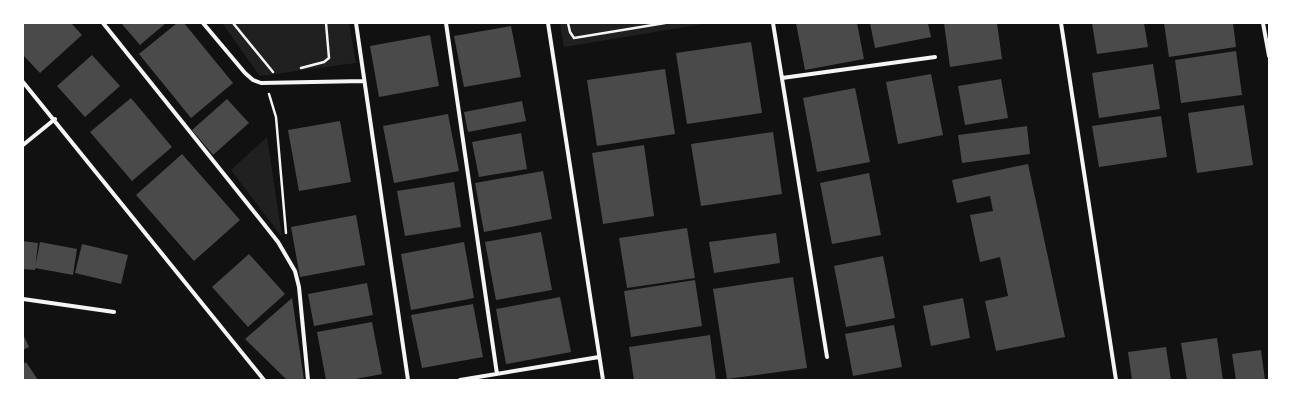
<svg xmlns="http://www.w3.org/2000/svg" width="1292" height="403" font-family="Poppins,sans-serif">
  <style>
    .green { fill: #202020 }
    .building { fill: #4a4a4a }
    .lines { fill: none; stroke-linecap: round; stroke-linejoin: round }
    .path { stroke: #f5f5f5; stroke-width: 2.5 }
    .minor { stroke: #f5f5f5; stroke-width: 4 }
  </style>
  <rect width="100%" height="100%" fill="#111"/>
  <path class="green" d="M222,23H349L356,63L260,76Z
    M560,23H709L564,47Z
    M267,137L282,237L231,170Z"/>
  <path class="building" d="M23,23H71L82,35L40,73L23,55Z
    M121,23H166L140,45Z
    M177,23H184L233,83L191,118L139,54Z
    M796,23H857L864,59L805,70Z
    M870,23H928L931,37L875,48Z
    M944,23H997L1002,59L950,67Z
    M1092,23H1144L1148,47L1097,54Z
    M1164,23H1233L1236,47L1169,57Z
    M511,26L521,77L464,87L454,36Z
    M430,35L439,86L379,97L370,46Z
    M751,42L762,113L687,124L676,53Z
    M1236,51L1242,95L1181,103L1175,60Z
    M92,55L120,86L85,117L57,86Z
    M1153,64L1160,109L1099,118L1092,73Z
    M665,69L675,134L597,146L587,80Z
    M931,74L943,135L898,144L886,82Z
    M1001,79L1008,118L965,125L958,86Z
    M855,88L870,162L817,172L803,98Z
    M131,98L172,147L132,181L90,132Z
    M227,99L249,123L213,155L192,130Z
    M522,101L526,121L468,132L464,112Z
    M1244,105L1253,165L1197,173L1188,113Z
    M448,114L459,171L394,183L383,126Z
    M1161,116L1167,157L1099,167L1092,126Z
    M340,121L351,182L299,191L288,130Z
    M1027,126L1030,154L962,163L958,135Z
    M773,132L782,194L701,206L691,144Z
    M521,133L527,169L479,177L472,142Z
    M644,145L654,216L603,224L592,153Z
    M182,154L240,220L194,261L136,195Z
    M1028,164L1065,337L996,351L985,301L1008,296L1000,257L980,262L970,215L993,211L990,196L957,203L952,180Z
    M543,171L552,219L484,232L475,183Z
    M869,173L881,235L832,244L820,183Z
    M454,182L461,227L405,236L397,191Z
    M356,215L365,265L300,277L291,227Z
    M687,228L695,278L627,288L619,238Z
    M541,232L552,290L496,300L485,242Z
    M776,233L780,263L714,273L709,242Z
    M23,241L38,243L35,270L23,269Z
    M40,242L77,249L73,275L35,268Z
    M464,242L474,298L411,310L401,254Z
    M82,244L128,255L121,284L75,273Z
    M249,254L285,294L248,327L212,287Z
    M883,256L895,318L846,327L834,266Z
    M793,277L807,368L727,379L713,289Z
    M695,280L702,326L631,337L624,291Z
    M367,283L373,315L314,326L308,294Z
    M560,297L571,352L506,364L496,309Z
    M292,298L304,380H287L245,339Z
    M963,298L970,338L931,346L923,306Z
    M473,304L483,357L422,368L411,315Z
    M372,322L382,374L350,380H326L317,332Z
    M894,325L902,367L853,376L845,334Z
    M23,334L29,347L23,350Z
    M710,335L716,380H634L629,347Z
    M1217,338L1223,380H1187L1181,343Z
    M1166,347L1171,380H1132L1128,352Z
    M1261,350L1265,380H1236L1232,354Z
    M26,362L38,380H23V364Z"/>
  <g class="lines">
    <path class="path" d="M233,23L273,72
      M568,23L570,32L574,38L665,23
      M301,68L324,62L329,58L326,23
      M269,94L276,117L286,233"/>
    <path class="minor" d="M103,23L263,223L278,242L295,271L299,287L308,380
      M203,23L245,73L253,80L261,83L364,81
      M356,23L408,380
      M446,23L497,374
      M548,23L603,380
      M773,23L827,357
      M1061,23L1116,380
      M1263,23L1269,56
      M782,78L935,57
      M23,82L264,380
      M23,145L55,119
      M23,299L114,312
      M460,380L599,357"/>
  </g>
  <rect width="1292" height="403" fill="none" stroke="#ffffff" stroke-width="48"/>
</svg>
